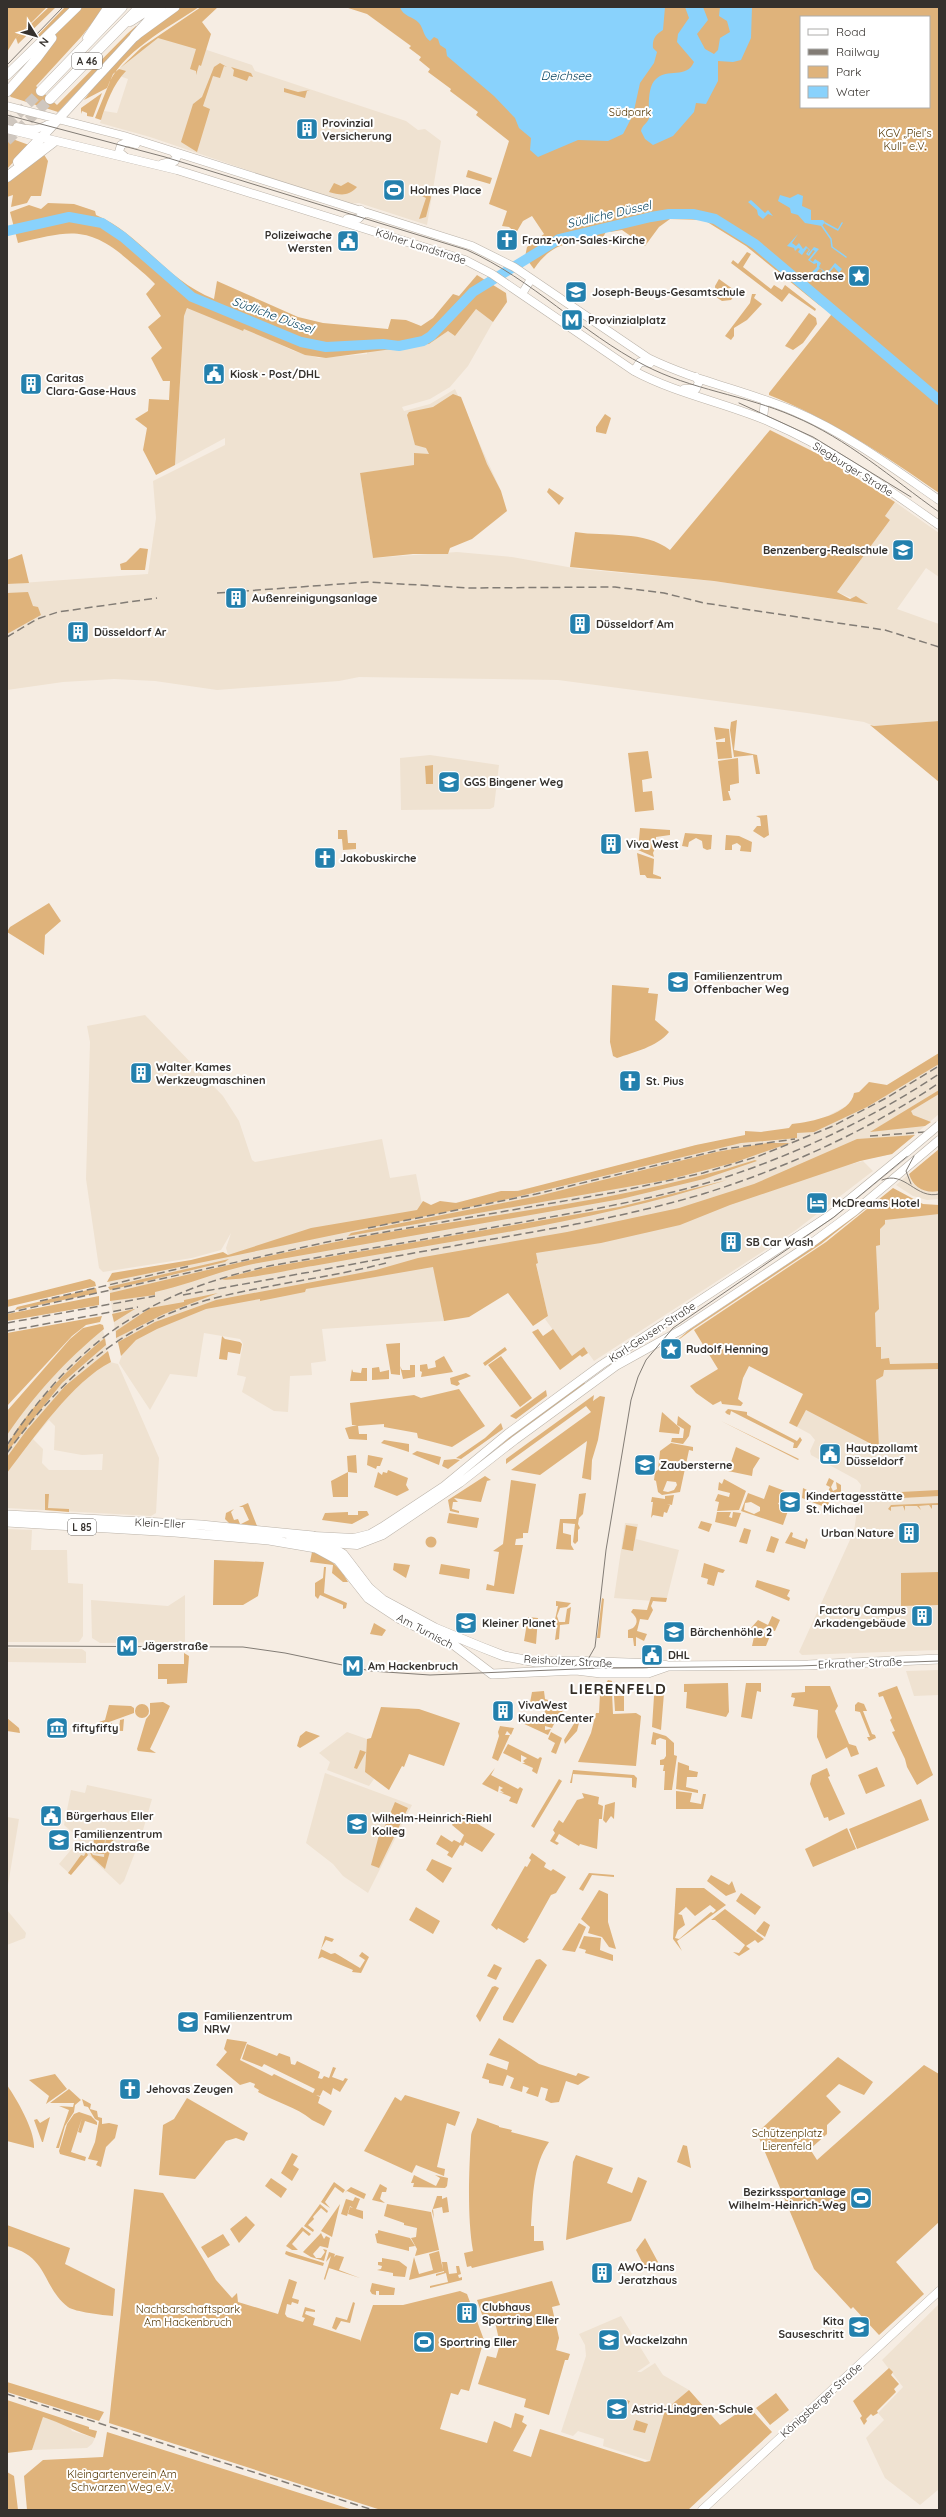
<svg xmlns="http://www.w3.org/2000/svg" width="946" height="2517" font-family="Quicksand,sans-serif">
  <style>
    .built { fill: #efe2d1; fill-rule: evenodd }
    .green { fill: #dfb37b; fill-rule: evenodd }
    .water { fill: #89d2fc }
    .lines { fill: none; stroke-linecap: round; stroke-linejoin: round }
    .stream { stroke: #89d2fc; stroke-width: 1.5 }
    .river { stroke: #89d2fc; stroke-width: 10 }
    .highway-tunnel { stroke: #cfc7bf; stroke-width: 10; stroke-dasharray: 10 5; stroke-linecap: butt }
    .secondary-casing { stroke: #bbb3a9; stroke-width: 9 }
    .primary-casing { stroke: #bbb3a9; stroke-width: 10 }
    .highway-casing { stroke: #bbb3a9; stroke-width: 11 }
    .secondary { stroke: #fff; stroke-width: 8 }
    .primary { stroke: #fff; stroke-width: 9 }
    .highway { stroke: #fff; stroke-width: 10 }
    .tram { stroke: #827c75; stroke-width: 1 }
    .rail { stroke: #827c75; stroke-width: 1.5; stroke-dasharray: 8 4; stroke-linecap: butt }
    .secondary-bridge-casing { stroke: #bbb3a9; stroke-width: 9; stroke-linecap: butt }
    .secondary-bridge { stroke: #fff; stroke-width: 8 }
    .labels { text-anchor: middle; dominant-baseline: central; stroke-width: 4; stroke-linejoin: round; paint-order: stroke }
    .shield { fill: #fff; stroke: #726f6c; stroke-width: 1 }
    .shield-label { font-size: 10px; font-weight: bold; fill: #35312d }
    .park-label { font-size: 11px; fill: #533501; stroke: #fff }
    .poi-label { font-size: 11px; font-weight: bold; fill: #35312d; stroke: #fff; text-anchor: start }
    .street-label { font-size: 11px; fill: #35312d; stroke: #fff }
    .water-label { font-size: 12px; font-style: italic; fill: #003e5a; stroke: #fff }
    .district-label { font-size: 15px; font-weight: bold; letter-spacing: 1px; fill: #342e26; stroke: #fff }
  </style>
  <rect width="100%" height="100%" fill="#f6ede3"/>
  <path class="built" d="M179,22L189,23L207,50L252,65L255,71L406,121L418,130L425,129L441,141L427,225L359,203L347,204L150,137L100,123L104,111L117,113L128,79L117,75L120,68L142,47Z
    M188,307L243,331L244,328L294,351L319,358L367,354V351L429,344L448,331L455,336L476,309L493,322L468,366L450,387L430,399L402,407L404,411L430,404L455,389L501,491L413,466L360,473L373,558L457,552L512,557L579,569L714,581L866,604L837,592L890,520L885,516L895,502L939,533V577L926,568L897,609L939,624V721L874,726L864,722L807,713L558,680L359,677L339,681L217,690L155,681L114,679L63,682L7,690V584L148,574L156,518L153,481L225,445V438L175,465L184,315Z
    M430,755L499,765L494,807L490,809L401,810L400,758Z
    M145,1015L223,1096L239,1121L252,1160L255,1162L382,1139L390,1178L416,1174L423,1209L549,1184L696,1145L810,1125L887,1085L939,1053V1090L911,1111L939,1094V1114L892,1154L866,1159L848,1165L863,1161L873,1171L796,1230L594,1361L584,1347L572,1356L545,1319L548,1316L536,1263L435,1272L444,1321L322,1329L326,1361L311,1363L312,1375L290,1376L288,1412L274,1411L242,1392L246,1377L237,1375L243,1344L240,1339L204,1333L197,1377L170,1374L150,1410L119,1363L122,1355L116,1338L108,1279L228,1255L226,1248L231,1233L221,1250L192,1258L103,1272L99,1268L86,1179L90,1042L87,1026Z
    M909,1174L912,1182L920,1189L931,1192L939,1191V1199L927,1200L913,1196L896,1185Z
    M910,1207L939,1210V1650L802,1655L799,1652L854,1531L861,1485L857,1480L811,1455L810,1451L815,1440L810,1434L797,1427L806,1410L873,1443L864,1275L882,1222Z
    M103,1330L110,1362L118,1364L159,1458L156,1513L151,1516L7,1508V1419L22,1394ZM49,1420L55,1426L54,1450L82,1455L103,1454L102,1470H49L42,1463L43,1449L33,1439Z
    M625,1523L638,1524L636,1539L679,1550L666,1602L614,1598Z
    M7,1529L32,1530L31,1550H67L68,1583L83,1584V1636L79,1642H7Z
    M185,1595V1642L100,1643L92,1638L91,1600L168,1606Z
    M7,1648L82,1649L86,1652V1663L7,1662Z
    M939,1670V1695L914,1696L906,1671Z
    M347,1732L367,1739L365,1772L374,1779L369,1786L327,1770L330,1762L319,1753Z
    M325,1773L412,1805L368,1893L343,1876L333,1864L306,1843Z
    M87,1785L152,1799L141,1837L124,1881L120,1885L88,1855L71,1875L59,1864L80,1839L64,1825L71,1790L85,1793Z
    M7,1817L19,1819L7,1891Z
    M7,1910L26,1933L25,1938L7,1945Z
    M939,2304V2489L920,2505L885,2478L866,2438L884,2420L878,2413L903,2387L882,2360Z
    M621,2316L650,2363L637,2372H641L655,2363L663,2375L689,2390L665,2410L650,2461L603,2446L604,2439L581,2432L578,2431L573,2436L561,2432L586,2356L585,2345L579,2334Z
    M43,2417L69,2426L72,2431L95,2438L92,2444L87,2448L32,2450Z"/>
  <path class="green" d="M7,7H47L15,39L7,52Z
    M49,7H56L18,44L16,38Z
    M65,7H74L38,39L36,37Z
    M80,7H105L81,37L36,86L57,105L127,34L136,26L138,27L58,112L11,97L9,95L57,32Z
    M179,7H199C168,28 120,52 107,88L84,100C91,92 92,86 99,78C120,50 151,28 179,7Z
    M201,7H218L202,22L211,34L201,66L199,65L196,75V71L190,69L196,49L158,38L120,68L142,47Z
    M345,7H939V493C885,455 831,420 769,395V393L835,310L833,308L830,312L819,305L746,246L704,220L670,219L659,227L645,246L622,230L610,232L614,224L612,222L603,237C571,247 556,237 534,269L525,257L527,247L544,234L532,216L523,221L516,233L509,227L502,226L507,211L489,204L509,141L476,115L478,112L450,91L451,89L428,72L430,69L419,60L421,57L409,48L411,46L367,14ZM801,17H929V107H801Z
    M220,63L227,67L224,66L220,78L213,76L203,106L210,109L197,152L181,142L193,104L202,97L214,67Z
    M231,67L251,73L253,77L249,76L247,81L233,76L234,70Z
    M119,69L126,71C113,84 106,104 101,120L95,118L113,74Z
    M284,88L298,92L310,90L307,91L305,98L284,92Z
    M102,93L93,117L87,116V113L82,111L81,114V108Z
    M7,137L29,145L7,169Z
    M43,153L48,161L41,196H31L27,203L11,207L13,195L7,197V180Z
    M468,170L492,178L490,184L466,177Z
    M348,182L357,187C348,197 340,195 329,192L334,183L341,186Z
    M424,191L429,193L431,197L426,217L419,219L426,198L422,196Z
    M48,203L74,204L95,211L96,215C141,234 167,281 214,299L217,281L298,317L323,323L388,329L391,319L406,320L421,326L433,318L453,294L459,296L477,275L506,293L507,302L493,322L476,309L455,336L448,331L429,344L326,358L305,355L244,329L243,331L187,308L184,316L175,465L156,475L143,450L147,428L135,419L148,411L149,399L169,400L170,381H163L151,358L162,348L148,327L161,316L146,294L155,284C147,275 136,267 127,259C86,224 67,232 18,243L10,212L29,205L41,209Z
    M747,252L751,254L743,267L771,289L774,285L782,290L785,285L816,309L815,311L789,293L782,302L731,263L733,260L738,264Z
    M719,279L737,292L731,300L722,301L716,297L715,286Z
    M752,294H756L754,298L762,304L747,320L734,328V336L731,340L725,336L750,303Z
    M809,313L816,318L817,324L803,343L793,350L785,346Z
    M453,394L461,397L487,464L501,491L507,511L472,539L450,548L448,554H413L373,558L360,473L414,465V453L429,454L426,448L415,445L407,415L409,412L433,407Z
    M605,414L611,418L606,434L596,432V427Z
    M770,430L818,454L895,502L885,516L890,520L837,592L850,599L856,596L868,604L714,581L570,567L575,532C607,537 644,530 670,550Z
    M549,488L564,498L559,505L547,492Z
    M140,548L148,549L145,570H121L120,564L126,562Z
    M22,554L29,583L7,584V560Z
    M28,592L33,606L38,607L41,615L7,634V593Z
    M737,720L734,750L757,755L760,774H756L753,755L734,757L730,730L731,722Z
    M939,721V782L870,725L874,726Z
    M714,727L729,729L732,758L718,759L716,742H725V738L716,740Z
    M648,751L652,778L642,780L643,792L652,791L654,810L635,812L628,753Z
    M738,758L739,783L730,785V791H728L731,800L723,801L718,761Z
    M433,765V784H426L425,766Z
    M767,815L769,835L764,838L753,831L757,826H761L760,818L756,816Z
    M640,828L670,830V835L656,837V846L653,853L654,857L638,850Z
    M338,830H347L348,843H356V849L343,850L342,839H338Z
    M685,833L712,835L711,849L707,850L703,848L702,841L696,838L689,842L688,847L682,846Z
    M726,835L739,836L752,842L751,852L740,851L741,846L737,843L732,845V850H725Z
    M637,853L654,859L653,874L661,877V879L647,878L645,875H640Z
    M49,903L61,921L45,935L44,955L7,932L10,927Z
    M612,985L649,988L648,993L658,994L655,1020L669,1032C657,1047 634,1052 617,1058L613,1056L610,1042Z
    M939,1053V1064L867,1107L814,1132L797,1133V1138L741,1143L508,1199L107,1282L112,1273L191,1260L223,1252L228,1255L311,1228L417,1210L423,1201L431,1205L440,1201L456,1203L501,1191H518L696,1145L745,1135V1131L761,1132L789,1128L792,1124C811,1122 851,1114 854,1093L859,1092L869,1082L887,1085Z
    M939,1090V1094L911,1111L913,1115L931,1122L925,1126L870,1132Z
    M915,1135L892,1154L860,1161L730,1205L680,1225L601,1243L536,1253L538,1263L536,1264L548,1316L533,1326L508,1293L469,1317L444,1321L433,1267L306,1289L305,1292L260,1301V1299L206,1309L157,1329L136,1340L121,1356L118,1342L155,1322L216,1300L376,1270L418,1258L567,1232L679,1208L754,1184L857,1139Z
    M767,1143H790L733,1163L667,1180L348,1236L351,1233L538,1196L716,1152Z
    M939,1149V1191C926,1194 913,1188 909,1174Z
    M755,1160L757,1161L704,1179L621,1199L253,1264C219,1271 188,1285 155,1292V1295L110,1301V1293C199,1272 288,1250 378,1234C504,1213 633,1199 755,1160Z
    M727,1180C594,1222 451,1241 313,1266C298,1268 231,1283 221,1279L264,1268L619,1207Z
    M893,1188L923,1204L939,1205V1214L885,1220V1224L880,1229V1245L876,1246L879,1309L875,1313L876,1347H881V1359L889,1358L890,1364L939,1363V1369L884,1370L883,1376L876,1380L879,1448L806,1410L797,1427L789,1423L803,1394L749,1366L743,1378L738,1399L743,1403L741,1406L722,1404L721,1401L713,1405L696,1393L690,1386L718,1369L694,1330L826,1242Z
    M879,1198L821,1244L693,1329L673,1344L689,1330L810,1249Z
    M229,1259L225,1262L110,1290L108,1287Z
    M90,1279L95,1282L96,1286L7,1307V1300Z
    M96,1288L97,1293L15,1310L17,1307Z
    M218,1293L164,1314L116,1338V1331L150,1308L184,1302V1300Z
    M99,1296V1305L7,1321V1314Z
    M134,1309H135L114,1322L112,1314Z
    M102,1316L100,1322L86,1325L72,1336L7,1406V1333Z
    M100,1324L103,1325L104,1329C65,1361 35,1394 7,1435V1411L70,1339L83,1328Z
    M538,1329L543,1336L553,1329L572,1356L584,1347L588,1353L582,1357L580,1355L560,1370L532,1332Z
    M222,1336L225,1339L240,1342L242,1344L240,1354L228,1352L227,1360L219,1359Z
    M105,1338L106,1345L62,1383L7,1452C7,1428 84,1353 105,1338Z
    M400,1343V1375L391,1374L386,1344Z
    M505,1347L507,1350L485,1366L483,1363Z
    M108,1351L111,1362C73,1381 33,1439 7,1473V1457L26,1431L65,1386Z
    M444,1356L453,1372L421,1377L422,1372L420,1371V1365L427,1364L428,1369L436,1367L435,1361Z
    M501,1356L532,1398L520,1407L488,1365Z
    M410,1365H415V1377L403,1379L400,1366L402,1370H410Z
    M379,1367L380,1372L389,1370V1379L372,1380V1368Z
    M362,1368H367V1381H350L352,1369L353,1372L361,1373Z
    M466,1373L471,1376L458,1381L460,1384L457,1386L451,1384L450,1378Z
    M584,1382L585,1384L493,1452L518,1430Z
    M459,1389L485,1426L452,1447L418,1438L417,1433L384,1427V1424L358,1426L359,1434H367V1440L349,1439L345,1428L357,1425H352L350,1403L414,1395L421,1398Z
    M546,1390L547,1396L516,1419L510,1416Z
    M594,1395L593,1401L600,1396L605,1397L598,1440L592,1460L591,1480L582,1478L587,1441L540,1475L511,1470L591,1412L586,1406L506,1464V1459Z
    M728,1409L747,1412V1415L797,1441L800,1437L802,1440L797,1448H793L794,1443L731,1411L730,1415L727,1414L725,1412Z
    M662,1412L680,1428L679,1434L659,1432Z
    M678,1416L691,1426L689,1436L683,1444L671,1442L672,1438H683L684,1429L677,1425Z
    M721,1421L799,1459L798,1460Z
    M501,1423L503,1429L461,1459L456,1458L485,1438Z
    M384,1440L409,1444V1452L381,1443Z
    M671,1443L693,1447V1451L689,1450L680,1492L662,1495L658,1492L656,1481L654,1480L655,1472L658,1470L660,1451ZM667,1481L676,1482L677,1485L674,1490L668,1492L663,1491Z
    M736,1447L760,1458L753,1469L752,1476L728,1471Z
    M417,1451L441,1457L439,1465L412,1454Z
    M356,1455L357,1473L348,1472V1497H333L331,1481L348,1472L347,1456Z
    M368,1455L383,1458L380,1466H377L376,1469L367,1465Z
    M455,1459L460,1460L448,1469L442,1466L444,1460Z
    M388,1470L408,1478L406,1485L409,1490L397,1496L374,1487L378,1472L382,1475L383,1472L387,1473Z
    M485,1476L491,1480L487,1481L481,1502L454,1498L458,1502H453L452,1509L459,1511V1513L450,1511L448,1500Z
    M829,1478L834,1481L831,1487L833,1491L837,1489L836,1482L841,1485V1497L827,1494L830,1487L826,1485Z
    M724,1479L746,1491L739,1510L717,1511L719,1502L715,1501L718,1494L729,1497L730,1493L718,1490L719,1482L722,1484Z
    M511,1480L536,1484L528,1533H523V1538L516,1539L515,1545H523L514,1594L486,1590L487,1584L494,1586L499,1552L493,1551L503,1544Z
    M769,1485L785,1491L778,1504L789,1508L783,1525L741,1511L748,1493L764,1499ZM751,1502L760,1507V1511L754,1514L744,1510L745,1503Z
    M803,1488L827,1500L829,1503L827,1508L802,1498Z
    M939,1490V1496L883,1499L880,1495L881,1493Z
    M586,1493L583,1514L579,1518L578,1524L580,1528L578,1530V1541L575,1544L573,1542L575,1524L563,1523V1533L571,1535V1545L574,1550L556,1549L560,1519H576L579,1494Z
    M45,1494H49L48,1508L69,1509V1512L45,1510Z
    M674,1495L672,1505L667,1504L670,1505L667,1513L664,1512L663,1517L653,1515L651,1518L653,1502H651L652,1497L665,1499V1496Z
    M248,1503L257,1526L241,1524L249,1520L243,1507H239Z
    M939,1503V1505H932V1509L929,1505L919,1506L921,1510L917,1506H905V1511L903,1506L891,1507V1511L888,1509L891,1505Z
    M234,1509L231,1512L234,1520L238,1519L240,1524L229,1523L225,1519L226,1513Z
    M358,1511H367L369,1515L352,1524L322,1520L325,1513L348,1512V1515H358Z
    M717,1512H731L729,1517L732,1518L733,1512L741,1513L736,1527L715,1522Z
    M449,1513L479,1518L477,1528L447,1523Z
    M701,1521L712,1524L709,1532L698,1528Z
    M626,1525L637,1527L633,1551L622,1549Z
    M744,1528L751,1530L747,1544L739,1542Z
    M791,1532L793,1533L792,1537L805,1542L806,1538L808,1540L805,1549L785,1543Z
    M771,1536L779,1539L774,1553L766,1551Z
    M425.5 1542a5.5 5.5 0 1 1 11 0a5.5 5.5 0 1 1-11 0Z
    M312,1552C329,1557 340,1567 348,1582H343L332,1573L333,1565L310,1562Z
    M214,1560L264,1562L258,1596L243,1605H213Z
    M394,1563L410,1565L406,1578L393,1570Z
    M704,1563L725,1570L723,1573L718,1572L714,1586L707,1584L708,1579L701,1577Z
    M441,1564L470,1569L469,1579L439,1574Z
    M324,1567H326L324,1593L347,1603L346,1608L343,1609V1605L320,1595L318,1599L315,1596V1583L323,1578Z
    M939,1572V1605L901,1606V1573Z
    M757,1580L790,1590L787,1596L790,1598L789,1601L755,1587Z
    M651,1597L667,1598L666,1602L653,1601L651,1606L653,1610L648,1620L640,1619L637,1631L647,1634L644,1641L636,1637V1646H634L633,1638H628V1630L633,1628C639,1622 637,1617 631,1612L633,1609L647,1610Z
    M602,1598L604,1599L600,1638H597Z
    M556,1601L571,1603L567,1607L560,1608L557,1616L559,1622H565L567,1609L571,1607L569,1624L560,1625L559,1639L555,1640L557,1625L554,1624L558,1606H556Z
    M772,1616L780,1620L775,1631L764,1628L762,1632L770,1636L766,1646H752L754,1637L750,1629L758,1620L768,1625Z
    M528,1617L538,1618L536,1644L524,1641Z
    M374,1623L386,1630L382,1636L370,1634Z
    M184,1653L189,1656L187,1683L167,1684V1679H158V1664H184Z
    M608,1680L612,1681V1683L607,1684L605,1688L607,1691L612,1692L613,1714L636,1713L641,1716L636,1766L578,1762L591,1733L596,1713H599L600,1693Z
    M728,1683L729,1712L726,1717L686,1708L687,1692H684V1684Z
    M746,1683H761V1692L757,1691L752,1719L741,1717Z
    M805,1686H830L838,1706L835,1711L849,1744L856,1746L859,1754L851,1757L847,1747L826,1759L817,1737L818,1710L793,1706L795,1698L791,1697L792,1693L805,1692Z
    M897,1686L933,1775L917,1785L907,1767L905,1759L892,1732L895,1731L890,1720L892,1718L883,1696L879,1697L878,1693Z
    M544,1691L545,1699L564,1705L562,1713L560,1712L552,1728L545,1726V1730L551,1729L548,1735L520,1722L524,1717V1722L543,1724L545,1710L529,1708L532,1692Z
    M664,1693L661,1730L652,1727L654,1696L657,1694Z
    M614,1696H624V1711H615Z
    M163,1702L170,1706L150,1749L156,1753L138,1751L137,1749L146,1719L150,1714V1703Z
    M858,1702L864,1704L867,1711H863L872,1734L875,1735L876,1738L869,1741L867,1737H870L860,1712L855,1711V1705Z
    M135 1711a7 7 0 1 1 14 0a7 7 0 1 1-14 0Z
    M109,1705L131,1706L134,1708V1713L98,1726L99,1722L105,1720Z
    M381,1707L419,1709L460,1723L444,1766L409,1754L404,1767L402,1766L389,1790L365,1772L367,1739L371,1738Z
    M7,1718L19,1728L20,1733L7,1731Z
    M124,1719L123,1731L96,1730L112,1723L110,1729H119L120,1720Z
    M575,1722L579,1723L577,1731L565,1744L564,1740Z
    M500,1726L514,1728L511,1735L507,1731L505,1735H510L498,1761L492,1758L499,1736L498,1732Z
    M306,1731L320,1736L300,1748L297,1746L300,1736Z
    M551,1732L562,1738L556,1754L551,1752L555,1743L548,1739Z
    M653,1732L666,1736L674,1743V1755L677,1756L672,1790H664L665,1771H663L664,1765H660V1760L664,1759L666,1756V1740L660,1738L656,1740V1745L651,1744Z
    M508,1744L538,1759L540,1757L542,1758L537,1774L532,1771L533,1768L522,1763H525L523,1761L527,1758L521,1755V1762L503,1753Z
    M360,1750L366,1752L357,1769L354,1768Z
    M678,1762L689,1766V1770L698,1772L697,1777H687L686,1787L698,1790V1793L676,1789Z
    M877,1767L885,1786L866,1794L858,1775Z
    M495,1768L491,1775L518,1789L520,1787L523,1789L517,1804L509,1801L511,1797L499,1792L504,1793L500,1790L503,1788L499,1786L498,1792L482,1784Z
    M827,1768L830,1776L828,1777L845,1814L829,1821L828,1817L824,1818L810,1784L812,1775Z
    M573,1770L634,1775L637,1778L636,1788L632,1787V1778L573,1774L572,1783H570Z
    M559,1779L562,1781L534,1828L531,1826Z
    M676,1791L692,1793L690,1802L701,1804L703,1794H706L703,1809H676Z
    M582,1793L599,1797L598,1804L603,1806L602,1819H599L597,1849L580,1844L579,1846L559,1834L555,1841L559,1843L557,1845L550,1841L555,1833L553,1830L559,1820L563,1823L577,1800L584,1798Z
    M921,1799L929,1820L857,1849L849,1829Z
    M395,1802L408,1808L379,1868L371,1865L379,1835H381Z
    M615,1802L614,1819L611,1816L606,1823L603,1820L605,1805Z
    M459,1813L495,1834L482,1852L465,1842L463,1846L460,1845L452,1858L447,1855L449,1852L436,1844L441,1835L452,1842L454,1840L460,1843L464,1835L452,1825Z
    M847,1828L856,1849L813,1867L805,1849Z
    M106,1836L114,1837L105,1869L92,1857L89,1850L93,1855L104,1857Z
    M94,1837L105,1838L104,1854L93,1853Z
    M86,1852L88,1855L71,1875L68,1873L81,1855L84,1856Z
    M532,1853L546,1863L544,1867L551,1871L553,1869L566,1877L556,1893L551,1895L527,1938L529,1939L524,1943L498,1928L497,1930L491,1925L525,1866L527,1867L531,1860L529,1858Z
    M432,1859L452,1868L443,1883L426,1870Z
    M589,1873L614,1875V1877L592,1875L583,1891L579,1889Z
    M711,1875L729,1885L732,1881L736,1892L726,1896L707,1881Z
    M676,1888H704L726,1905L677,1941L682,1951L673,1939ZM710,1905L716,1910L713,1913L711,1912L679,1939L675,1938L678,1930L685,1925L682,1915L678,1914L686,1907L695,1916Z
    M599,1890L608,1894V1922L616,1949L609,1947L602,1937L588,1933L590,1927L581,1919Z
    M741,1893L761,1907L755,1915L736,1901Z
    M416,1907L440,1921L433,1934L409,1920Z
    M725,1909L764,1939L758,1943L755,1940L746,1946L750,1949L739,1956L733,1952L739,1953L745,1945L715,1920H711Z
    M764,1921L770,1925L765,1937L756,1931Z
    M579,1923L586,1927L575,1952L562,1950Z
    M325,1936L334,1939L332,1942L326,1940L321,1949L331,1954L335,1953L360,1968L365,1960L359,1956L362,1952L369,1957L361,1973L352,1972L353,1970L322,1957L318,1959Z
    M584,1936L601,1938L600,1950L613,1955V1961L585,1953L586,1950L579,1948Z
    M540,1959L547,1965L513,2023L503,2020V2017L536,1960Z
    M494,1964L502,1968L496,1980L487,1976Z
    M495,1986L499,1988L480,2022L476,2016L492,1987Z
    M499,2038L539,2064L576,2076L578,2073L590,2077L578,2085L566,2081L559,2102L551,2103L545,2100L548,2089L541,2087L538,2097L526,2093L529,2088L523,2086L522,2092L510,2088L514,2078L507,2075L503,2086L489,2083V2080L482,2078L487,2063L507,2070L509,2062L489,2055Z
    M227,2039L247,2042L240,2060L272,2076L274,2074L313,2093L315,2089L264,2064L262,2067L242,2059L247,2044L277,2056L279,2053L290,2057L291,2064L295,2065L297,2061L320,2072L318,2078L322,2079L324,2076L329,2078L333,2067L336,2068L332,2077L343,2081L345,2078L348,2079L340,2092L333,2088L331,2095L323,2090L320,2096L316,2095L320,2097L318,2103L332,2111L324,2126L312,2120L316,2113L312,2120C295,2106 277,2103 258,2092L259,2090L254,2087L255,2084L250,2082L240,2085L216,2065L227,2052L224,2049Z
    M838,2057L873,2082L864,2095L839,2084L826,2096L841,2112L827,2125V2134L810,2149L817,2160L924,2065L939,2074V2222L896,2262L924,2294L879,2335L853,2307L851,2309L814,2269L757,2133Z
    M55,2074L67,2089L46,2104L49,2096L29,2080Z
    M7,2085C17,2100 35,2130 34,2148L7,2141Z
    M69,2089L81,2100L75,2105L74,2112L65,2126L59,2148H56L69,2110L59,2106L73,2107L74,2103H50Z
    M405,2095L460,2112L455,2126L447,2123L437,2167L445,2169L444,2176L416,2165L412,2173L364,2151L395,2097L401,2101Z
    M187,2098L248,2133L244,2141L236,2138L226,2141L195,2179L159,2175L163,2125L174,2119Z
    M82,2099L91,2104L90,2109L97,2111L98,2117L102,2118V2124L109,2123L118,2125L115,2138L106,2147L101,2167L96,2165L98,2161L88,2159L95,2142L99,2121L95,2119L88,2107L84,2106Z
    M79,2112L91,2116L97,2122V2125L85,2121L81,2133L78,2132L82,2118L71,2152L86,2157L85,2161L60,2154L59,2151L67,2124L74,2114Z
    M50,2117L43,2142H42L34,2120L37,2119L40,2123Z
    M477,2118L499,2126V2127L512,2130L511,2132L549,2142C533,2165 533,2195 531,2226H534V2241H543L544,2250L472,2268L471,2266L467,2267L464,2253L473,2251C467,2217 469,2169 471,2137C471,2130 477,2124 477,2118Z
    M683,2145L687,2146L691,2168L677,2162Z
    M292,2153L298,2156L293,2165L299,2169L292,2181L281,2173Z
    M576,2155L613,2168L607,2183L632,2193L638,2177L647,2181L631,2221L566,2240L573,2162Z
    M414,2175L436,2186L440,2178L435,2175L448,2178L447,2186L445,2188L413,2187L414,2183H411Z
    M271,2178L287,2189L281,2198L265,2186Z
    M334,2182L345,2190L343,2193L335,2187L325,2202L330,2208L321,2202Z
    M380,2184L387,2188L386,2192H382L380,2199L385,2203L372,2200Z
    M351,2187L366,2194L364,2199L347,2191L344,2193Z
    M134,2189L163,2193L216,2280L232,2298L237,2293L238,2302L278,2314L289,2279L297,2282L292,2298L299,2300L298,2304L292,2302L291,2305L287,2304L285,2314L287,2317L303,2322L305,2318L302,2317L305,2307L315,2310V2312L306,2311L305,2314L315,2318L313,2325L360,2340V2342L373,2305H403L460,2291L467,2294L484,2340L469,2391L461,2389L458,2395L451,2393L440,2429L487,2443L494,2421L511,2428L515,2413L524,2416L522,2422L527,2425L513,2451L531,2457L540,2429L645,2462L650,2461L665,2410L689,2390L720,2425L748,2406L772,2432L688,2510H381L109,2423Z
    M437,2196H442V2199L447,2197L449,2212L443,2213L442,2207L433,2209L434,2219L432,2211Z
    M355,2197L360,2199L356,2209L363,2211V2219L348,2214L350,2207L353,2208L350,2206L347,2216L341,2214L346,2199L353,2201Z
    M320,2204L328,2211L327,2213L321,2208L313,2217L314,2219L308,2225L314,2230L313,2232L304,2226Z
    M340,2204L332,2237L321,2231Z
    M387,2204L431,2212L439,2250L415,2256L417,2249L411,2238L416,2237L417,2228L404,2225V2223L384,2216Z
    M246,2216L255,2225L239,2243L230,2229Z
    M7,2225L70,2248L65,2264L115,2289L113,2316C103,2315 75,2312 68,2307C41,2286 50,2257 7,2246Z
    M302,2227L311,2234L309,2236L303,2231L292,2244L298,2250H292L286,2246Z
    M374,2229L410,2238L415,2246L409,2247V2251L377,2243L375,2234L378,2233V2230Z
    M321,2233L324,2239L326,2236L330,2238L328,2248L320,2246L313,2254L316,2258H321L325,2252L323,2249L327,2250L324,2261L311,2257L303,2252Z
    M223,2234L230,2245L208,2258L201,2247Z
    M645,2238L658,2262L646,2270L636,2250Z
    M286,2251L324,2263L323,2266L289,2256L285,2254Z
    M439,2251L443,2270L442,2262H447L449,2274L457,2273L456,2266H459L461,2274L458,2275L459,2278L462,2277V2280L430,2288V2286L448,2282L446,2273L436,2276V2274L444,2272V2271L409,2280L414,2257L419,2274L433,2270L429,2254Z
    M329,2252L335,2254L334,2257L336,2255L344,2257L339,2270L360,2278L329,2268L325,2280L324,2279L331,2256L326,2262Z
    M382,2258L399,2261L407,2267L405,2277L393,2276V2273L377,2270L381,2269L382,2266L378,2265V2262H382Z
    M552,2281L560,2305L552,2307L559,2338L556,2350L570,2354L568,2360H565L549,2415L524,2407L526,2399L478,2384L487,2356L496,2358L500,2344L495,2322L486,2326L477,2300Z
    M372,2283L395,2288L394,2295H379V2291H376V2295L372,2294L370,2291Z
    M353,2302L355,2303L350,2323L341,2321L336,2330L332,2328L336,2317L347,2320Z
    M889,2368L893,2372L891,2375L899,2384L894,2389L896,2392L877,2411L878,2413L873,2416L871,2414L866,2419L867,2421L864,2425L860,2418L862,2416L853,2401Z
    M7,2382L104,2412L99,2421L7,2392Z
    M776,2393L789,2410L770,2425L756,2408Z
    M620,2398L630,2401L624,2412L616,2409Z
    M7,2400L89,2427V2429L97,2431L95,2438C76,2432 62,2423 43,2417L32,2450L7,2453Z
    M636,2420L648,2424L645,2433L633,2430Z
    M107,2432L353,2510H27L24,2476L43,2460L103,2457Z
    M7,2472L14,2476L18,2510H7Z"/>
  <path class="water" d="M400,7H665L663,30C656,34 652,39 653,48L657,52L654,63L640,83L633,115L623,134L608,141L578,140L538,157L530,150L531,138L519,128L515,118L494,96L447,56L446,49L440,45L438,39L434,37L430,41C423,36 424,29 419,23C413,16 403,17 400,7Z
    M685,7H703L708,20L697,34L705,49L714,54L718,50L720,38L730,32L727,21L719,16L720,7H752L751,38L741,60L733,62L718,61V81L706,104L696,103L694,112L673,136L653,145L645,139L641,131C642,125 648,123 649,118C649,107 647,87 656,79C667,68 687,79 694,62L677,42L678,34L689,18Z
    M798,194L803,196L802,206L811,210V220H823L825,222L822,226L805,223L798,215L791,213L790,208L778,201L780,195L790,198Z
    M751,200L765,213L768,210L773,216L768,214L763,219L758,215L757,210L748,202Z
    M798,234L792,243L796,246L799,243L803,249L806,246L810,250L808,253V254L814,247L819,249L810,260L813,262L815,259L821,263L819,267L827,273L835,263L842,269L839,273L834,267L826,277L821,273L823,271L820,268L815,274L812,272L817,267V263L814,264L808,260L815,251L813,250L809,256L806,254L809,250L807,248L802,255L798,252L800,249L798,248L795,251L794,248L787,246Z"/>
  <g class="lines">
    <path class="stream" d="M825,223L838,230L842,223
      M822,226L831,239L832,247L846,257"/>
    <path class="river" d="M7,231L69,217L102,223L123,237L192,297L301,342L326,347L383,344L399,346L423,341L431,336L473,292L559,239L651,217L669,214H693L715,219L755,244L939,400"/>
    <path class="highway-tunnel" d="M7,125L41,91
      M7,141L50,99"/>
    <g class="secondary-casing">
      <path id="secondary" d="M7,106L124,136L472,246L514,267L648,358C695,381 747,391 794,411C846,433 893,468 939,500
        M17,127C31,131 42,130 53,121
        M7,129L177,170L465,260L492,274L634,371C677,394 726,403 770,422C831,448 885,487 939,525
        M124,156L119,152L121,145L128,142L136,144
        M162,164L175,161L177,156L174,153
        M347,219H358L362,215L361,210
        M522,294L531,279
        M634,371L640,362L650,363
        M684,389H696L699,382L696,377
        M763,419L765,400
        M314,1536L354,1538L370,1534L382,1527L444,1486L507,1434L601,1365L830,1215L907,1152
        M290,1540L357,1545L383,1535L460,1483L515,1440L616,1366L681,1330L813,1242L855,1211L939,1140
        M702,2510L939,2291"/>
    </g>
    <g class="primary-casing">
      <path id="primary" d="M7,75L77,7
        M7,92L37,58L52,38
        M40,139L135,36L175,7
        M7,1515L201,1525L313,1536L343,1554L369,1588L383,1600L435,1628L481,1647L504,1656L536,1662L571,1661L657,1664L668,1666L808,1665L939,1659
        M7,1522L175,1532L269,1540L316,1548L338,1560L368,1598L400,1619L454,1645L492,1674L576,1670L601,1673H648L668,1666"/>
    </g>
    <g class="highway-casing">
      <path id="highway" d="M130,21L152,7
        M135,36L161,7
        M88,38L109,7
        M41,91L122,7
        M50,99L140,7
        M18,162L40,139
        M7,177L53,142"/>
    </g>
    <use href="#secondary" class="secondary"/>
    <use href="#primary" class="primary"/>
    <use href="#highway" class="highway"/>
    <path class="tram" d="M7,65L63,7
      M7,115L165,157L467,250C532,279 582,333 644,365C691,390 745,395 793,416C848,439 891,478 939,512
      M739,403L813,437L911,497
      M882,1180C905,1170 916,1200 939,1194
      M911,1184L906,1171L914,1156
      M7,1646L243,1647L285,1653L371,1671L430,1675L602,1668L798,1666L939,1661
      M574,1666L587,1661L595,1647L606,1550L631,1400L638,1377L646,1360L673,1328L834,1217L939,1130"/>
    <path class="rail" d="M217,593L368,582L470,588L615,587L664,593L704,603L885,630L939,647
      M7,637L37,619L58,612L157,598
      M870,1136L939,1131
      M368,1228L536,1194L724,1149L795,1139
      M183,1295C273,1279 363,1262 453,1246C537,1231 624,1218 706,1193C788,1167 867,1131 939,1083
      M40,1301L190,1266
      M7,1313L327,1242L616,1192L703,1173L759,1156L833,1126L888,1097L939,1066
      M7,1323L155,1296
      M7,1331L138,1307
      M7,1445C77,1341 147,1293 269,1266C354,1251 439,1237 523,1222C589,1210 655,1199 720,1179C797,1154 871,1119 939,1074
      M7,1453C61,1379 120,1324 211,1299C268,1284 329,1278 386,1263
      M7,2394L373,2510"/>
    <g class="secondary-bridge-casing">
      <path id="secondary-bridge" d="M907,1152L939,1125"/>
    </g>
    <use href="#secondary-bridge" class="secondary-bridge"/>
  </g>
  <defs>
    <g id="building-square" transform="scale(1.15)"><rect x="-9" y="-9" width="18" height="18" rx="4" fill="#2380ad" stroke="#fff"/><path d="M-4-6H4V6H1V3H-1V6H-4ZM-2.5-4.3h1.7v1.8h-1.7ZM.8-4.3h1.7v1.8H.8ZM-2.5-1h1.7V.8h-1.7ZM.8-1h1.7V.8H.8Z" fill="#fff"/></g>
    <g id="stadium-square" transform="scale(1.15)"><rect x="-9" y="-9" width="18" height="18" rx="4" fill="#2380ad" stroke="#fff"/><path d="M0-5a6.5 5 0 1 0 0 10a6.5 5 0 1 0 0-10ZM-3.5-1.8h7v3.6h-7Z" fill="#fff"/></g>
    <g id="church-square" transform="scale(1.15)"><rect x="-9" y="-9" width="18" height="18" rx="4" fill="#2380ad" stroke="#fff"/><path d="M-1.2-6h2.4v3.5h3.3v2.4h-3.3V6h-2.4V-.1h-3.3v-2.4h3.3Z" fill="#fff"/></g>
    <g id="civic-square" transform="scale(1.15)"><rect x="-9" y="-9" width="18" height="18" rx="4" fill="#2380ad" stroke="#fff"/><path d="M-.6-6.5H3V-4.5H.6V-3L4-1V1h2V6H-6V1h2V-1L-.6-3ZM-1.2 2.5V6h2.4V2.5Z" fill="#fff"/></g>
    <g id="sight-square" transform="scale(1.15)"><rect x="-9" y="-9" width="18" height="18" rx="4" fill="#2380ad" stroke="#fff"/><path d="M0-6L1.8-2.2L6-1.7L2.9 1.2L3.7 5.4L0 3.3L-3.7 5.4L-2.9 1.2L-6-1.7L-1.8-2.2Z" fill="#fff"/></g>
    <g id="school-square" transform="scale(1.15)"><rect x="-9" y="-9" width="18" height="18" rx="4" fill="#2380ad" stroke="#fff"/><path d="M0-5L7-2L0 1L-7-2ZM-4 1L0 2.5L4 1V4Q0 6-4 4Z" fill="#fff"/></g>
    <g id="metro-square" transform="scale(1.15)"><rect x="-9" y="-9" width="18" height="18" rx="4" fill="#2380ad" stroke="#fff"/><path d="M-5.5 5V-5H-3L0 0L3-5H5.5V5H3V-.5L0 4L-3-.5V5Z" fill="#fff"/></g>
    <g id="hotel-square" transform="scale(1.15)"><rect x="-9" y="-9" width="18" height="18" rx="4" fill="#2380ad" stroke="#fff"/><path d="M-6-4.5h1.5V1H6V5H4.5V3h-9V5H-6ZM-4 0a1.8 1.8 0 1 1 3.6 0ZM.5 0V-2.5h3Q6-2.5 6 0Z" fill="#fff"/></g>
    <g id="museum-square" transform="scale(1.15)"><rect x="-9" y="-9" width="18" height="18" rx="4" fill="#2380ad" stroke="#fff"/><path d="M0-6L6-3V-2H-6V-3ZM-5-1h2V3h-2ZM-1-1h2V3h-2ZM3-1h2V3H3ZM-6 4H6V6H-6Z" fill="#fff"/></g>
  </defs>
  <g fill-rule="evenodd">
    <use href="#building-square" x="307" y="129"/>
    <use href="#stadium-square" x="394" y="190"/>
    <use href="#church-square" x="507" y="240"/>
    <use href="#civic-square" x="348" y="241"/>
    <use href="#sight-square" x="859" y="276"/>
    <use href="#school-square" x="576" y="292"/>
    <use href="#metro-square" x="572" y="320"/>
    <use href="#civic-square" x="214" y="374"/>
    <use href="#building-square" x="31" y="384"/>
    <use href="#school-square" x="903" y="550"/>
    <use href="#building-square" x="236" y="598"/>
    <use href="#building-square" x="580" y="624"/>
    <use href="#building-square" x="78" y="632"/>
    <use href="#school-square" x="449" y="782"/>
    <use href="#building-square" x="611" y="844"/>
    <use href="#church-square" x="325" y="858"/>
    <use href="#school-square" x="678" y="982"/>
    <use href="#building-square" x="141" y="1073"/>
    <use href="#church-square" x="630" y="1081"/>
    <use href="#hotel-square" x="817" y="1203"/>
    <use href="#building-square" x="731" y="1242"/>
    <use href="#sight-square" x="671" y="1349"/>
    <use href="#civic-square" x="830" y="1454"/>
    <use href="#school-square" x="645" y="1465"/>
    <use href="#school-square" x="790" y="1502"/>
    <use href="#building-square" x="909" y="1533"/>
    <use href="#building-square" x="922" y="1616"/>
    <use href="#school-square" x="466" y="1623"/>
    <use href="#school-square" x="674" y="1632"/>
    <use href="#metro-square" x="127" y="1646"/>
    <use href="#civic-square" x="652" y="1655"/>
    <use href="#metro-square" x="353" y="1666"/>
    <use href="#building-square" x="503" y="1711"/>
    <use href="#museum-square" x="57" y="1728"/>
    <use href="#civic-square" x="51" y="1816"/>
    <use href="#school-square" x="357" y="1824"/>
    <use href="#school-square" x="59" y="1840"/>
    <use href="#school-square" x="188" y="2022"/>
    <use href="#church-square" x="130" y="2089"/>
    <use href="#stadium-square" x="861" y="2198"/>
    <use href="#building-square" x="602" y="2273"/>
    <use href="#building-square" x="467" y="2313"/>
    <use href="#school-square" x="859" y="2327"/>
    <use href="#school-square" x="609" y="2340"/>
    <use href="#stadium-square" x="424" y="2342"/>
    <use href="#school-square" x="617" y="2409"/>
  </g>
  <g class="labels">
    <g class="shield">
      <rect x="72" y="53" width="30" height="16" rx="3"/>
      <rect x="68" y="1519" width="28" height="16" rx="3"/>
    </g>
    <g class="shield-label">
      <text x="87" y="61">A 46</text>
      <text x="82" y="1527">L 85</text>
    </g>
    <g class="park-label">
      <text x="630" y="112">Südpark</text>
      <text x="905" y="133">KGV „Piel’s<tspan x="905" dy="13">Kull“ e.V.</tspan></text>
      <text x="787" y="2133">Schützenplatz<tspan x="787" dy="13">Lierenfeld</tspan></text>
      <text x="188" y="2309">Nachbarschaftspark<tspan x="188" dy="13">Am Hackenbruch</tspan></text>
      <text x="122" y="2474">Kleingartenverein Am<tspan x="122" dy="13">Schwarzen Weg e.V.</tspan></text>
    </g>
    <g class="poi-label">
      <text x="322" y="123">Provinzial<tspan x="322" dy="13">Versicherung</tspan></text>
      <text x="410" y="190">Holmes Place</text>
      <text x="332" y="235" text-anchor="end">Polizeiwache<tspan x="332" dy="13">Wersten</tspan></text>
      <text x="522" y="240">Franz-von-Sales-Kirche</text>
      <text x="844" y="276" text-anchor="end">Wasserachse</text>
      <text x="592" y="292">Joseph-Beuys-Gesamtschule</text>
      <text x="588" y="320">Provinzialplatz</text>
      <text x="230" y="374">Kiosk - Post/DHL</text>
      <text x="46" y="378">Caritas<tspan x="46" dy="13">Clara-Gase-Haus</tspan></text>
      <text x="888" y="550" text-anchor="end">Benzenberg-Realschule</text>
      <text x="252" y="598">Außenreinigungsanlage</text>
      <text x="596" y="624">Düsseldorf Am</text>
      <text x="94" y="632">Düsseldorf Ar</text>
      <text x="464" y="782">GGS Bingener Weg</text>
      <text x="626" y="844">Viva West</text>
      <text x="340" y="858">Jakobuskirche</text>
      <text x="694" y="976">Familienzentrum<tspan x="694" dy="13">Offenbacher Weg</tspan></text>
      <text x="156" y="1067">Walter Kames<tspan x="156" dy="13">Werkzeugmaschinen</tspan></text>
      <text x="646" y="1081">St. Pius</text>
      <text x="832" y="1203">McDreams Hotel</text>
      <text x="746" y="1242">SB Car Wash</text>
      <text x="686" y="1349">Rudolf Henning</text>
      <text x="846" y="1448">Hautpzollamt<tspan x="846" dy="13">Düsseldorf</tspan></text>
      <text x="660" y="1465">Zaubersterne</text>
      <text x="806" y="1496">Kindertagesstätte<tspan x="806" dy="13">St. Michael</tspan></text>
      <text x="894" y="1533" text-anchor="end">Urban Nature</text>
      <text x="906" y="1610" text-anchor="end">Factory Campus<tspan x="906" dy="13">Arkadengebäude</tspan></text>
      <text x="482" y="1623">Kleiner Planet</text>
      <text x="690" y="1632">Bärchenhöhle 2</text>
      <text x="142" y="1646">Jägerstraße</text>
      <text x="668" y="1655">DHL</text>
      <text x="368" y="1666">Am Hackenbruch</text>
      <text x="518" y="1705">VivaWest<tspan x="518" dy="13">KundenCenter</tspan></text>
      <text x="72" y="1728">fiftyfifty</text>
      <text x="66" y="1816">Bürgerhaus Eller</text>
      <text x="372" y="1818">Wilhelm-Heinrich-Riehl<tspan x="372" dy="13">Kolleg</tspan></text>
      <text x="74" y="1834">Familienzentrum<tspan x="74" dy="13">Richardstraße</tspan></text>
      <text x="204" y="2016">Familienzentrum<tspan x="204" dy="13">NRW</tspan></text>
      <text x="146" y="2089">Jehovas Zeugen</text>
      <text x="846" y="2192" text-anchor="end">Bezirkssportanlage<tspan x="846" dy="13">Wilhelm-Heinrich-Weg</tspan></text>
      <text x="618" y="2267">AWO-Hans<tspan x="618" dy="13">Jeratzhaus</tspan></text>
      <text x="482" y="2307">Clubhaus<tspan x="482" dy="13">Sportring Eller</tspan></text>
      <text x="844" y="2321" text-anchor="end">Kita<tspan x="844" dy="13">Sauseschritt</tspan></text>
      <text x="624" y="2340">Wackelzahn</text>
      <text x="440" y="2342">Sportring Eller</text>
      <text x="632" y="2409">Astrid-Lindgren-Schule</text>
    </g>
    <g class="street-label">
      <text transform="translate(421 246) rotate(18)">Kölner Landstraße</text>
      <text transform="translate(853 469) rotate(32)">Siegburger Straße</text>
      <text transform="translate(652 1332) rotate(-33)">Karl-Geusen-Straße</text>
      <text transform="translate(160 1523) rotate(2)">Klein-Eller</text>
      <text transform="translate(425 1631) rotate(28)">Am Turnisch</text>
      <text transform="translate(568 1661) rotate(3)">Reisholzer Straße</text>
      <text transform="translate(860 1663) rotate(-2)">Erkrather Straße</text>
      <text transform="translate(821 2400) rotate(-42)">Königsberger Straße</text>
    </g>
    <g class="water-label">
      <text x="566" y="75">Deichsee</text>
      <text transform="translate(609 214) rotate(-13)">Südliche Düssel</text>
      <text transform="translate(273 315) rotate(20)">Südliche Düssel</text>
    </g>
    <g class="district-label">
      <text x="618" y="1688">LIERENFELD</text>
    </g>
  </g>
  <rect width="946" height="2517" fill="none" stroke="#35312d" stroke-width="16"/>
  <rect x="800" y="16" width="130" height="92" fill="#ffffff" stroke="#aeadab"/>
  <rect x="808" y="29" width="20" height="6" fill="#ffffff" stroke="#aeadab"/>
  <text x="836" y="36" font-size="12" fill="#35312d">Road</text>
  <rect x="808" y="49" width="20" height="6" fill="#827c75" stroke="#aeadab"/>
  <text x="836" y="56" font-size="12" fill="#35312d">Railway</text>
  <rect x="808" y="66" width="20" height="12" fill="#dfb37b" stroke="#aeadab"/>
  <text x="836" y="76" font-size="12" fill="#35312d">Park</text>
  <rect x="808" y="86" width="20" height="12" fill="#89d2fc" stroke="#aeadab"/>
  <text x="836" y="96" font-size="12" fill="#35312d">Water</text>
  <g transform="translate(36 36) rotate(127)" stroke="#ffffff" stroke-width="3" paint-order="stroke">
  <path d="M0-3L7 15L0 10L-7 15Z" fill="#35312d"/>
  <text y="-6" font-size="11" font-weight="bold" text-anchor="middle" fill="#35312d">N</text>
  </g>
</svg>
